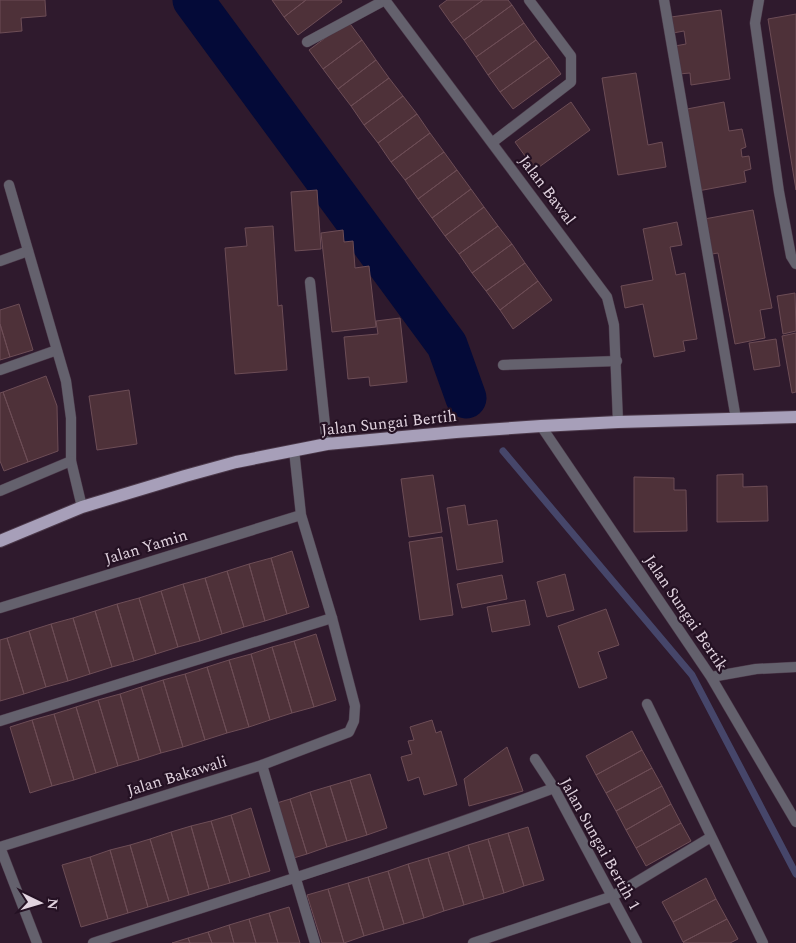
<svg xmlns="http://www.w3.org/2000/svg" width="796" height="943" font-family="Spectral,serif">
  <style>
    .lines { fill: none; stroke-linecap: round; stroke-linejoin: round }
    .stream { stroke: #46466a; stroke-width: 7 }
    .river { stroke: #040a38; stroke-width: 41 }
    .building { fill: #4e3139; stroke: #6d4d56 }
    .service-casing { stroke: #4b3849; stroke-width: 11 }
    .minor-casing { stroke: #4b3849; stroke-width: 11 }
    .primary-casing { stroke: #4b3849; stroke-width: 14 }
    .service { stroke: #64616d; stroke-width: 10 }
    .minor { stroke: #64616d; stroke-width: 10 }
    .primary { stroke: #a79fb9; stroke-width: 12 }
    .labels { text-anchor: middle; dominant-baseline: central; stroke-width: 4.5; stroke-linejoin: round; paint-order: stroke }
    .street-label { font-size: 16px; fill: #e1d3df; stroke: #241123 }
  </style>
  <rect width="100%" height="100%" fill="#2f1a2d"/>
  <g class="lines">
    <path class="stream" d="M503,451L692,675L796,874"/>
    <path class="river" d="M193,0L447,345L466,398"/>
  </g>
  <path class="building" d="M0,0H45L46,16L21,18L22,31L0,33Z
    M272,0H306L284,17Z
    M306,0H341L342,2L298,35L284,17Z
    M447,0H483L451,23L439,6Z
    M483,0H508L512,5L464,40L451,23Z
    M512,5L524,23L476,57L464,40Z
    M721,10L730,79L691,85L690,73L679,74L675,46L686,44L684,31L673,33L671,17Z
    M796,14V190L768,19Z
    M348,21L362,40L323,69L309,50Z
    M524,23L536,40L488,75L476,57Z
    M362,40L376,60L338,89L323,69Z
    M536,40L549,57L500,92L488,75Z
    M549,57L561,74L513,109L500,92Z
    M376,60L389,78L351,106L338,89Z
    M636,73L648,145L662,142L666,167L618,175L602,78Z
    M389,78L403,96L364,125L351,106Z
    M403,96L417,114L378,143L364,125Z
    M571,102L590,130L535,170L515,142Z
    M724,102L729,131L742,129L746,147L741,149L742,157L749,156L751,169L744,171L746,182L698,191L687,109Z
    M417,114L430,133L391,162L378,143Z
    M430,133L444,152L405,180L391,162Z
    M444,152L457,170L418,199L405,180Z
    M457,170L471,189L432,218L418,199Z
    M471,189L484,207L445,236L432,218Z
    M317,190L321,249L295,251L291,192Z
    M484,207L498,226L459,254L445,236Z
    M753,210L772,308L760,310L765,338L735,344L718,253L706,255L699,220Z
    M677,222L682,245L670,247L676,275L685,273L697,339L683,341L685,351L654,357L643,304L625,308L621,286L653,280L643,229Z
    M273,226L278,306L282,305L287,370L235,374L225,248L247,246L245,228Z
    M498,226L512,244L472,273L459,254Z
    M343,230L344,242L353,241L355,268L369,266L376,327L332,332L321,233Z
    M512,244L525,263L486,291L472,273Z
    M525,263L538,281L500,310L486,291Z
    M538,281L552,300L513,329L500,310Z
    M795,293L796,331L783,334L777,296Z
    M19,304L33,350L10,357L0,324V310Z
    M400,318L407,382L370,386L369,377L348,379L344,337L378,334L376,321Z
    M0,324L10,357L0,360Z
    M796,333V392L792,393L782,336Z
    M776,339L780,366L754,370L749,343Z
    M46,376L57,406L58,451L28,462L3,392Z
    M129,390L137,444L97,450L89,396Z
    M3,392L28,462L4,471L0,461V393Z
    M743,474V487L767,486L768,521L717,522V475Z
    M433,475L442,532L409,537L401,479Z
    M634,477L674,478V490H686L687,531L634,532Z
    M465,505L468,525L497,520L503,562L457,570L447,508Z
    M442,537L453,615L420,620L409,542Z
    M292,551L309,607L287,614L271,558Z
    M271,558L287,614L265,621L249,564Z
    M249,564L265,621L244,627L227,571Z
    M227,571L244,627L222,634L205,578Z
    M565,574L574,610L547,617L537,582Z
    M502,575L507,599L462,608L457,584Z
    M205,578L222,634L200,641L183,584Z
    M183,584L200,641L178,647L161,591Z
    M161,591L178,647L156,654L139,598Z
    M139,598L156,654L134,661L117,604Z
    M525,600L530,625L492,632L487,607Z
    M117,604L134,661L112,667L95,611Z
    M606,609L619,645L598,652L607,678L579,688L558,626Z
    M95,611L112,667L90,674L73,618Z
    M73,618L90,674L68,681L51,624Z
    M51,624L68,681L46,687L29,631Z
    M29,631L46,687L24,694L7,638Z
    M316,634L336,700L314,707L294,641Z
    M7,638L24,694L0,701V640Z
    M294,641L314,707L292,713L272,647Z
    M272,647L292,713L270,720L251,654Z
    M251,654L270,720L249,727L229,660Z
    M229,660L249,727L227,733L207,667Z
    M207,667L227,733L205,740L185,674Z
    M185,674L205,740L183,747L163,680Z
    M163,680L183,747L161,753L141,687Z
    M141,687L161,753L139,760L120,694Z
    M120,694L139,760L118,766L98,700Z
    M98,700L118,766L96,773L76,707Z
    M76,707L96,773L74,780L54,714Z
    M54,714L74,780L52,786L32,720Z
    M32,720L52,786L30,793L10,727Z
    M432,720L436,733L441,731L457,785L424,795L419,777L408,781L401,757L412,754L408,741L414,740L410,727Z
    M632,731L642,750L596,775L586,756Z
    M507,747L523,791L469,806L464,779Z
    M642,750L652,768L606,793L596,775Z
    M652,768L662,786L616,811L606,793Z
    M370,774L387,828L367,835L350,780Z
    M350,780L367,835L347,841L330,786Z
    M330,786L347,841L327,847L310,792Z
    M662,786L671,804L626,830L616,811Z
    M310,792L327,847L307,854L290,799Z
    M290,799L307,854L287,860L270,805Z
    M671,804L681,823L636,848L626,830Z
    M251,808L270,871L250,877L231,815Z
    M231,815L250,877L230,883L211,821Z
    M211,821L230,883L209,889L191,826Z
    M681,823L691,841L646,866L636,848Z
    M191,826L209,889L189,895L171,832Z
    M528,827L544,880L524,886L508,833Z
    M171,832L189,895L169,901L150,839Z
    M508,833L524,886L504,893L488,839Z
    M150,839L169,901L148,907L130,845Z
    M488,839L504,893L484,899L468,845Z
    M130,845L148,907L128,913L110,850Z
    M468,845L484,899L464,905L448,852Z
    M110,850L128,913L108,919L90,857Z
    M448,852L464,905L444,911L428,858Z
    M90,857L108,919L81,927L62,865Z
    M428,858L444,911L424,918L408,864Z
    M408,864L424,918L404,924L388,871Z
    M388,871L404,924L384,930L368,877Z
    M368,877L384,930L364,936L348,883Z
    M706,878L716,899L673,922L662,902Z
    M348,883L364,936L344,943L328,889Z
    M328,889L344,943H322L307,895Z
    M716,899L727,919L683,942L673,922Z
    M289,907L300,943H278L269,913Z
    M269,913L278,943H256L249,919Z
    M249,919L256,943H234L229,925Z
    M727,919L738,939L730,943H684L683,942Z
    M229,925L234,943H212L208,932Z
    M208,932L212,943H190L188,938Z
    M188,938L190,943H172Z"/>
  <g class="lines">
    <g class="service-casing">
      <path id="service" d="M759,0L755,23L779,192L791,256L796,264
        M307,42L385,0
        M493,142L571,82V56L529,0
        M9,185L66,381L71,418V461L82,507
        M503,365L617,361
        M0,370L57,350
        M0,721L332,618
        M262,765L315,943
        M93,943C247,893 402,845 554,788"/>
    </g>
    <g class="minor-casing">
      <path id="minor" d="M385,0L607,297L614,325L618,422
        M664,0L736,419
        M0,261L28,251
        M310,282L327,444
        M541,426L711,677L796,822
        M0,491L71,461
        M0,608L301,515
        M711,677L756,669L796,667
        M647,704L763,943
        M535,759L554,788L637,943
        M0,847L262,765L349,732L354,721L355,706L332,618L301,515L294,450
        M0,847L37,943
        M473,943L613,896L711,837"/>
    </g>
    <g class="primary-casing">
      <path id="primary" d="M0,541L82,507L185,476L236,462L327,444L456,432L541,426L618,422L796,417"/>
    </g>
    <use href="#service" class="service"/>
    <use href="#minor" class="minor"/>
    <use href="#primary" class="primary"/>
  </g>
  <g class="labels">
    <g class="street-label">
      <text transform="translate(547 190) rotate(53)">Jalan Bawal</text>
      <text transform="translate(389 423) rotate(-6)">Jalan Sungai Bertih</text>
      <text transform="translate(146 547) rotate(-17)">Jalan Yamin</text>
      <text transform="translate(686 613) rotate(56)">Jalan Sungai Bertik</text>
      <text transform="translate(177 776) rotate(-17)">Jalan Bakawali</text>
      <text transform="translate(600 844) rotate(61)">Jalan Sungai Bertih 1</text>
    </g>
  </g>
  <g transform="translate(40 903) rotate(95)" stroke="#241123" stroke-width="4" paint-order="stroke">
  <path d="M0-4L9 19L0 12L-9 19Z" fill="#e1d3df"/>
  <text y="-8" font-size="14" font-weight="bold" text-anchor="middle" fill="#e1d3df">N</text>
  </g>
</svg>
